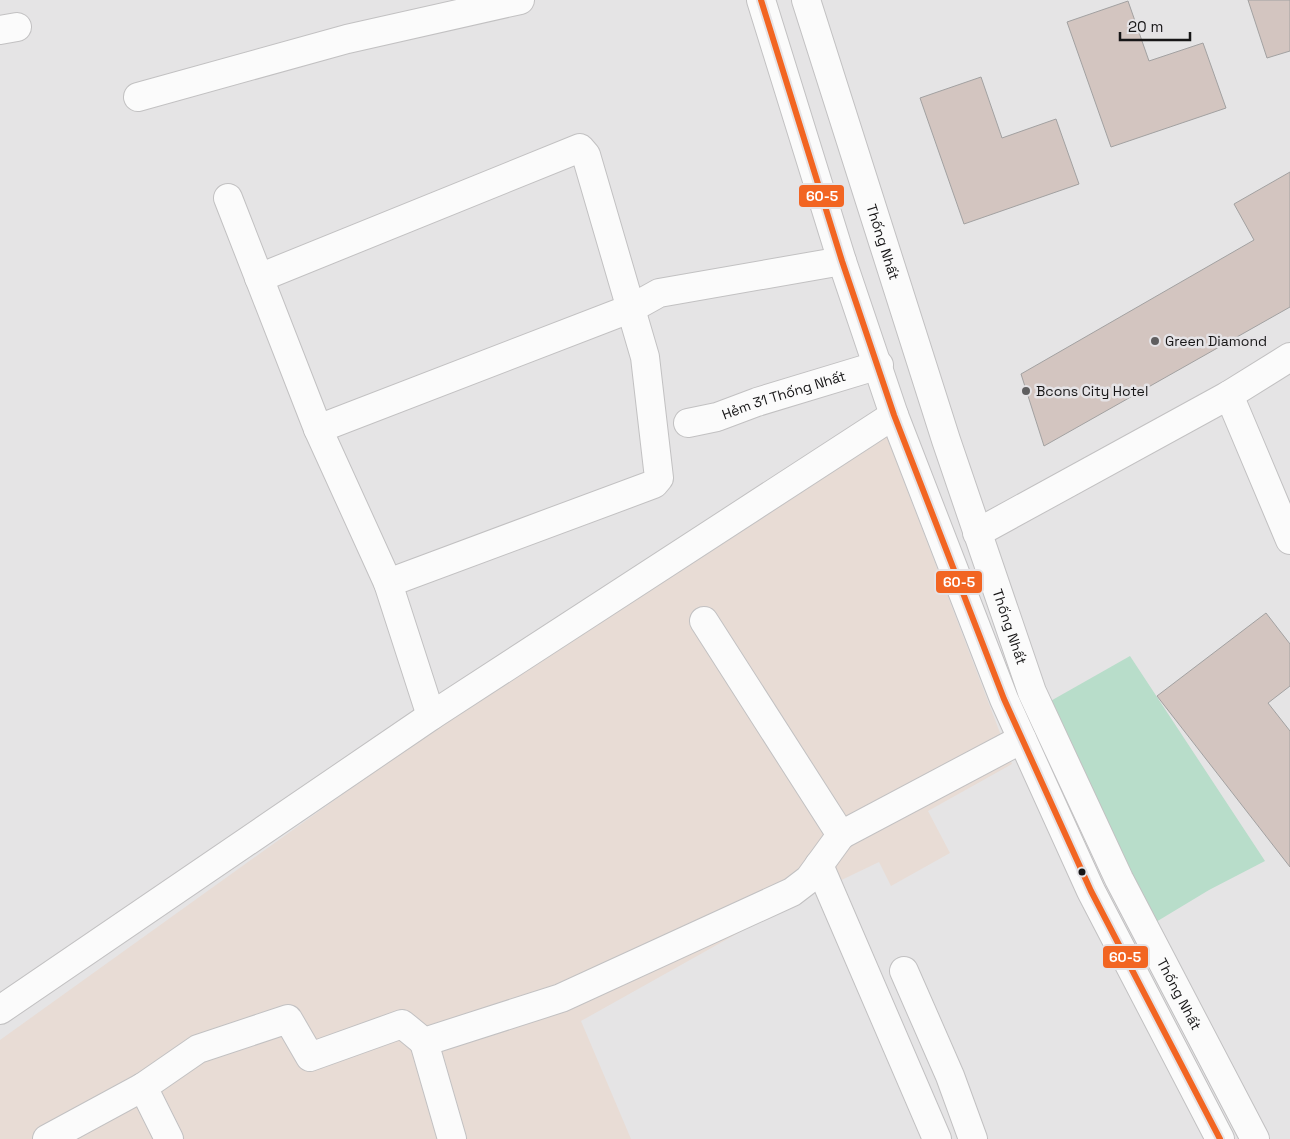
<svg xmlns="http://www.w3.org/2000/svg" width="1290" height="1139" font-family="'Space Grotesk',sans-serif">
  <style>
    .education { fill: #e8dcd5 }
    .green { fill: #b8ddca }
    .building { fill: #d3c5c0; stroke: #a2a1a1 }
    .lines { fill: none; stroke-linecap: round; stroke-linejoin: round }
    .minor-casing { stroke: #c2c1c2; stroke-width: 30 }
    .major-casing { stroke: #c2c1c2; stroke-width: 30 }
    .minor { stroke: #fbfbfb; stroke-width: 28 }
    .major { stroke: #fbfbfb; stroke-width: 28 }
    .bus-1-casing { stroke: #e5e3e6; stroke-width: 10 }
    .bus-1 { stroke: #f26522; stroke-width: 6 }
    .poi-dot { fill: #5f5e5f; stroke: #e5e3e6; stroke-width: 2 }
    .bus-dot { fill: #171617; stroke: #e5e3e6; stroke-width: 2 }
    .labels { text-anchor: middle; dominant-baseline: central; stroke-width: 5; stroke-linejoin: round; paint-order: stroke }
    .street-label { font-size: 14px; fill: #171617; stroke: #e5e3e6 }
    .poi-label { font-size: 14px; fill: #171617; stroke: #e5e3e6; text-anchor: start }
    .line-badge { stroke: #e5e3e6; stroke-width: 2 }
    .badge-label { font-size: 14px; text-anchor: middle; font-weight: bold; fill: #fff }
  </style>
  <rect width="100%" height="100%" fill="#e5e4e5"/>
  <path class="education" d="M885,432L1012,764L928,811L950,853L891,886L879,862L781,909L581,1021L631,1139H0V1040L368,776L685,554Z"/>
  <path class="green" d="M1130,656L1265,861L1209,890L1146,928L1040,707Z"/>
  <path class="building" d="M1248,0H1290V51L1267,58Z
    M1128,1L1149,61L1203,43L1226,108L1111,147L1067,22Z
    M981,77L1002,138L1056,119L1079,184L964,224L920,98Z
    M1290,172V307L1044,446L1021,374L1254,240L1234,204Z
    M1266,613L1290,644V686L1268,703L1290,731V867L1157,696Z"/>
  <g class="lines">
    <g class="minor-casing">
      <g id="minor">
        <path d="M0,30L17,27"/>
        <path d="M138,97L347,39L520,0"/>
        <path d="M228,198L318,429L388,583L431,716"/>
        <path d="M259,278L580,148L586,155L645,357L659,478L654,484L388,583"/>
        <path d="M1229,395L1290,540"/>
        <path id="s1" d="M688,423L717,417L757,402L879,365"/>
        <path d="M318,429L632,308L659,293L842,261"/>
        <path d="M977,533L1229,395L1290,357"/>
        <path d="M704,621L841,835L1022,739"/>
        <path d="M819,865L937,1139"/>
        <path d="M904,971L950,1076L973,1139"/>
        <path d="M0,1010L431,716L894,415"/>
        <path d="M424,1042L452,1139"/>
        <path d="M143,1087L169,1139"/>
        <path d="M47,1139L143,1087L198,1049L288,1019L310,1057L402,1024L424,1042L561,998L792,892L809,879L841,835"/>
      </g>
    </g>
    <g class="major-casing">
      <g id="major">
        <path d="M761,0L842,261L894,415L1004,699L1091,891L1220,1139"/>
        <path id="s2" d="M806,0L946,440L1032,692L1119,879L1255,1139"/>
      </g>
    </g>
    <use href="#minor" class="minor"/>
    <use href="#major" class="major"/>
    <g class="bus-1-casing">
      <path id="bus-1" d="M761,0L842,261L894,415L1004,699L1091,891L1220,1139"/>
    </g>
    <use href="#bus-1" class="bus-1"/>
  </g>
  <g class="poi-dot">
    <circle cx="1155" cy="341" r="5"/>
    <circle cx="1026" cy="391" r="5"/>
  </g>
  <circle class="bus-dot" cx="1082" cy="872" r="4.5"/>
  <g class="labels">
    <g class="street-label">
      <text stroke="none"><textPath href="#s2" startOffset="254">Thống Nhất</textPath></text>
      <text stroke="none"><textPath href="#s1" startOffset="100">Hẻm 31 Thống Nhất</textPath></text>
      <text stroke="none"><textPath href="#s2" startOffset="659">Thống Nhất</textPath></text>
      <text stroke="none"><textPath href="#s2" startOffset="1064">Thống Nhất</textPath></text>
    </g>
    <g class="poi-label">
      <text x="1165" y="341">Green Diamond</text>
      <text x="1036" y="391">Bcons City Hotel</text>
    </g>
  </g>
  <g class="line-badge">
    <rect x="798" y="184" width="47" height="24" rx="5" fill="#f26522"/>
    <rect x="935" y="570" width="48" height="24" rx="5" fill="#f26522"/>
    <rect x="1102" y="945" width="47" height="24" rx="5" fill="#f26522"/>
  </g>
  <g class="badge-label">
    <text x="822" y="201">60-5</text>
    <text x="959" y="587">60-5</text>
    <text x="1125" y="962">60-5</text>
  </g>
  <path d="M1120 32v8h70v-8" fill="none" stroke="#171617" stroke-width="2.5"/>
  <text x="1128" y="32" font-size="15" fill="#171617" stroke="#e5e3e6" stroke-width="4" paint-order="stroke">20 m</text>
</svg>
